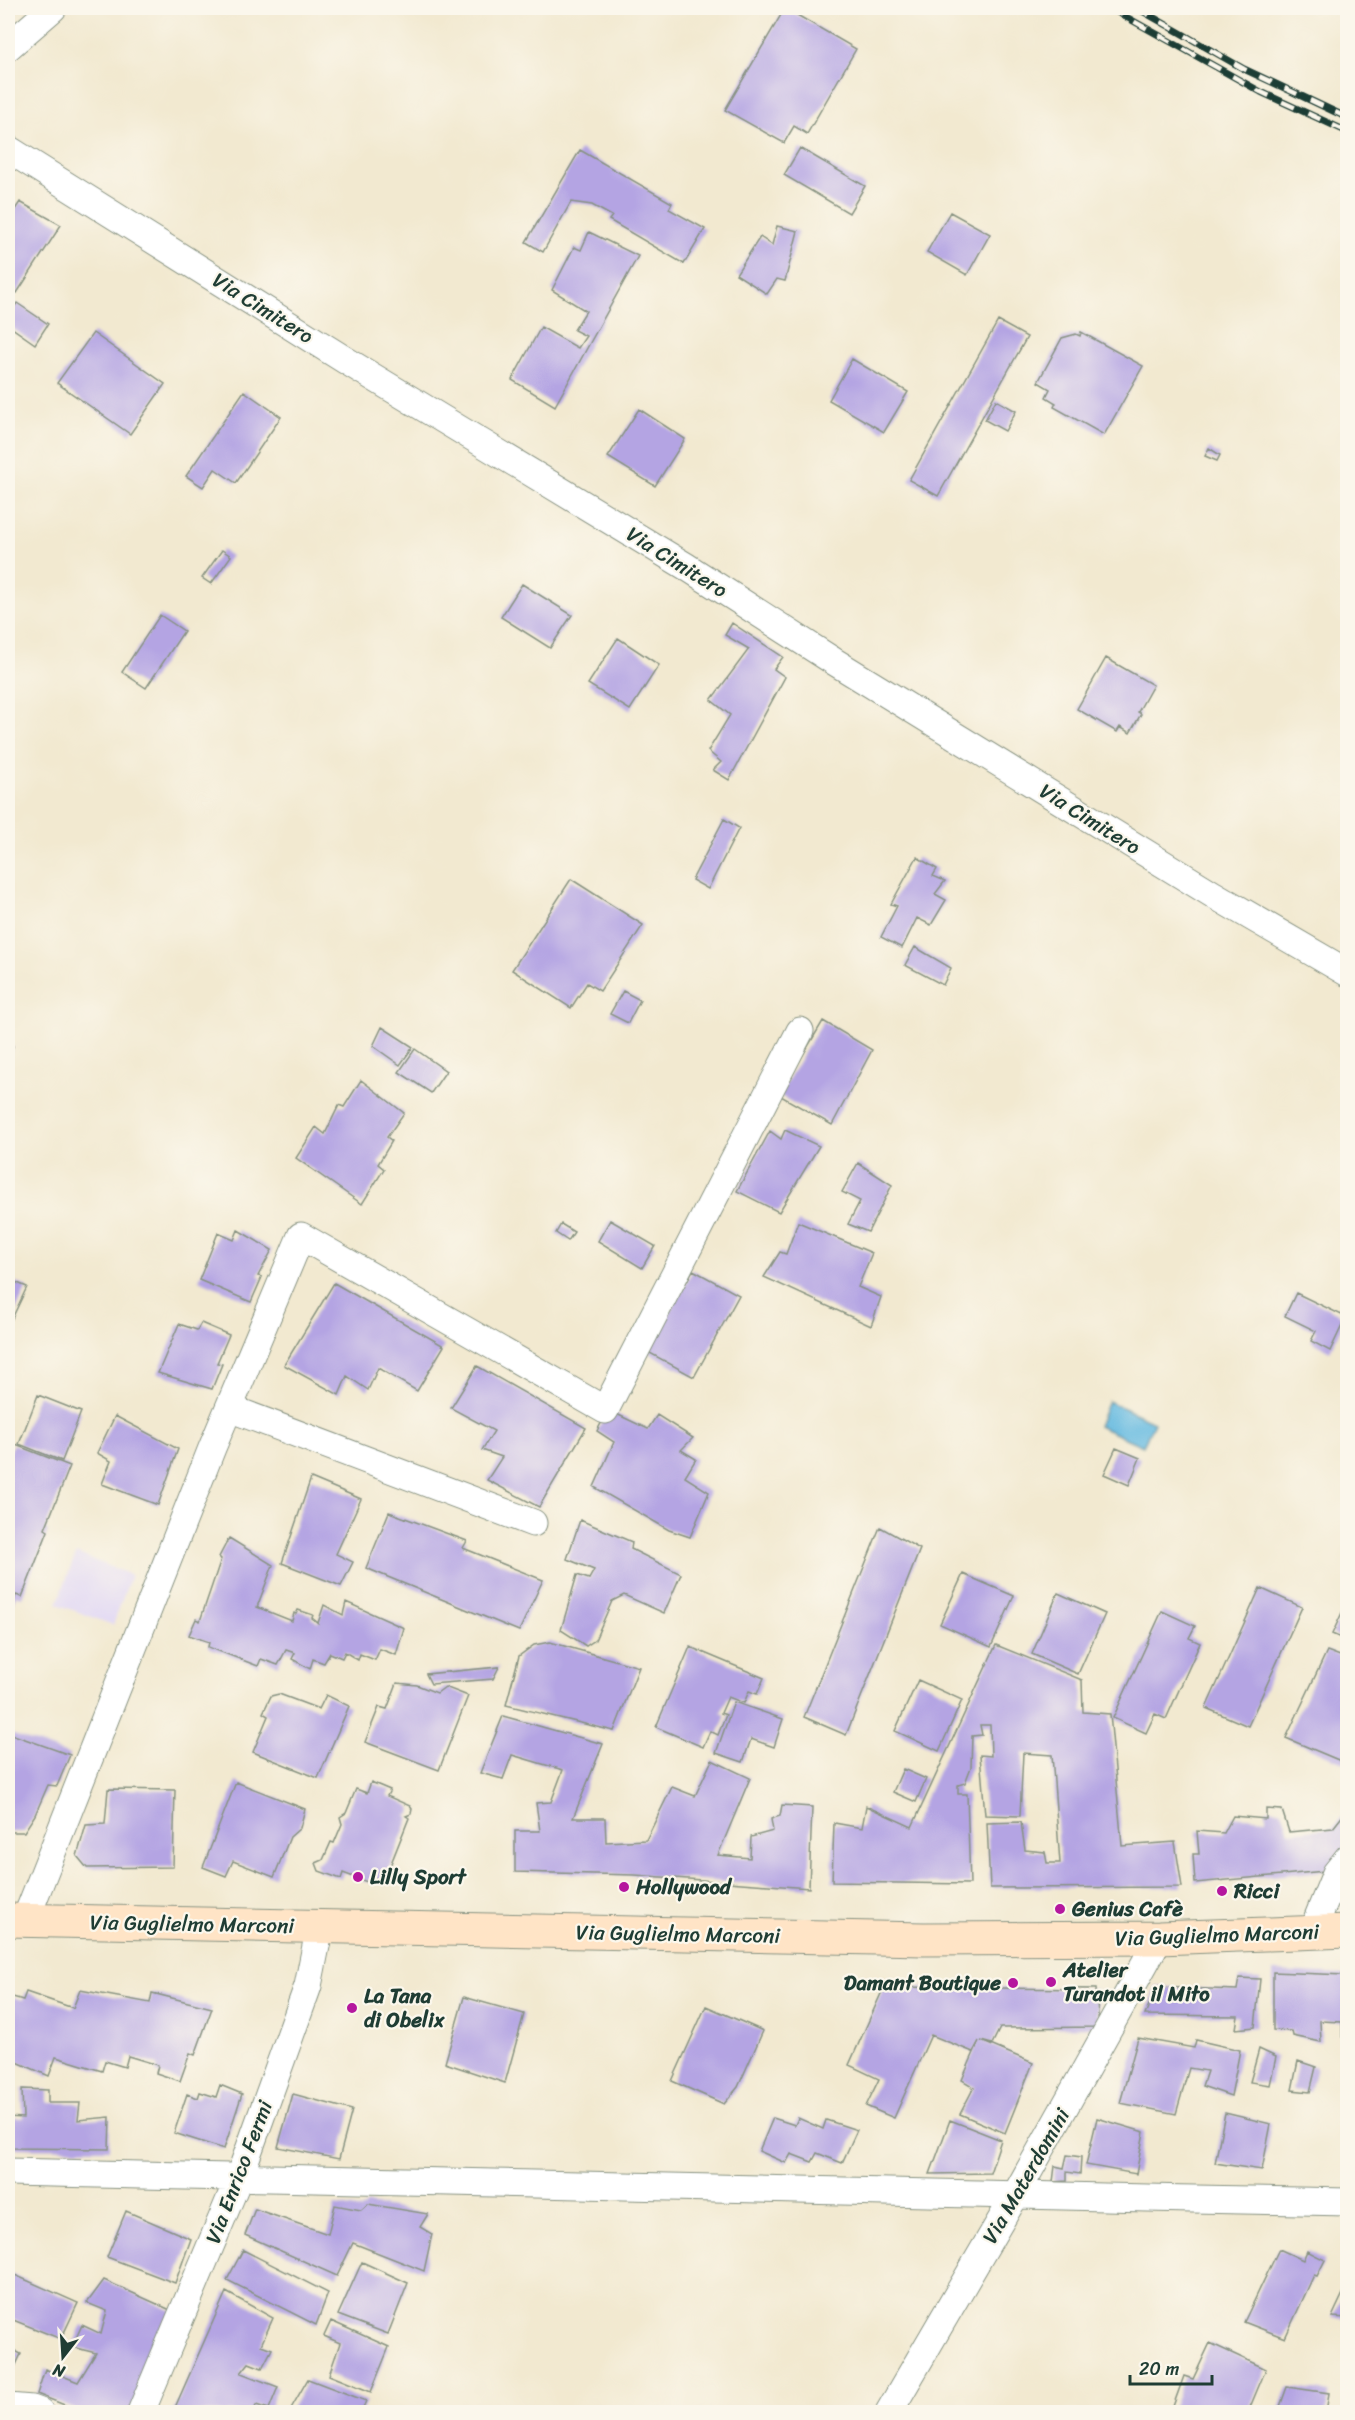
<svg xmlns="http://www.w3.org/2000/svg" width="1355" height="2420" font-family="Sriracha,sans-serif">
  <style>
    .built { fill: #dfd5f5 }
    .water { fill: #63b9e0; stroke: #417b8a; stroke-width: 1.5 }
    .building { fill: #b4a4e3 }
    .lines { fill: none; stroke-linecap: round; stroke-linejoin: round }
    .street-casing { stroke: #889382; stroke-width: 29 }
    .secondary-casing { stroke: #889382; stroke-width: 35 }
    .street { stroke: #fff; stroke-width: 27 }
    .secondary { stroke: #ffe4c6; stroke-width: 33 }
    .rail-casing { stroke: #1f3d34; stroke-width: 7 }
    .rail { stroke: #fbf7ec; stroke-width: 4.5; stroke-dasharray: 14; stroke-linecap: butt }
    .poi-dot { fill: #b5179e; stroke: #fbf7ec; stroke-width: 2 }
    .labels { text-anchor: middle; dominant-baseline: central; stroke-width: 4.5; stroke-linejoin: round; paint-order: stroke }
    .street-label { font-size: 21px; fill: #1f3d34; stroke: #fbf7ec }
    .poi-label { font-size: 21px; font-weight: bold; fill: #1f3d34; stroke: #fbf7ec; text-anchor: start }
  </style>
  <rect width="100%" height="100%" fill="#fbf7ec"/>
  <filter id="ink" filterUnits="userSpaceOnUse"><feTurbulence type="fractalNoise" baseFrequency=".0167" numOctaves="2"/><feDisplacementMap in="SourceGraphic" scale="12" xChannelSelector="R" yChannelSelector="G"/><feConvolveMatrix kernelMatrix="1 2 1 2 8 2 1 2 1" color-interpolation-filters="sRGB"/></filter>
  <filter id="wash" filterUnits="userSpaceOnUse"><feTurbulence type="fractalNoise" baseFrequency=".008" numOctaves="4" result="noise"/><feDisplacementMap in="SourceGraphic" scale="24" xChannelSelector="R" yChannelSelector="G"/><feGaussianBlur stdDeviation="1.35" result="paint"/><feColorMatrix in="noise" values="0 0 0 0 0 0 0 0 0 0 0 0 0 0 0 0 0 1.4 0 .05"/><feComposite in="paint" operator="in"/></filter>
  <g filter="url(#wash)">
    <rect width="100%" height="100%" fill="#f2e9d0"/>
    <path class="built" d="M76,1553L131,1575L113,1625L57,1604Z"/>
    <path class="water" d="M1108,1401L1154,1422L1143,1446L1098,1426Z"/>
    <g id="blocks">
      <path class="building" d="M785,8L856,49L807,134L794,126L784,143L725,110Z
        M800,148L865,186L849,213L784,175Z
        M580,150L672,203L669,209L705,229L684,264L609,220L612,216L592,205L571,202L543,252L526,242Z
        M20,202L61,225L17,293L8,288V220Z
        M950,212L990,234L967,275L927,252Z
        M777,226L798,231L785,281L777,279L767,294L736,274L760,237L772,245Z
        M589,232L638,256L555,406L512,380L541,327L578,348L586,336L574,330L586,311L552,290L574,247L581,250Z
        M17,303L48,324L35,344L8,325V316Z
        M998,321L1027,337L938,496L909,480Z
        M1081,332L1143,366L1104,435L1054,407L1056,403L1046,397L1050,389L1038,382L1062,338L1076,334L1080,336Z
        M93,333L165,384L130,434L57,383Z
        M852,359L908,392L884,432L829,400Z
        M244,391L281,417L236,483L215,469L203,487L186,476Z
        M996,400L1016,411L1005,431L985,420Z
        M639,409L685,439L655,486L608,457Z
        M1209,448L1220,455L1217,461L1205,456Z
        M222,550L231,556L211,584L202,578Z
        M522,584L572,615L550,648L501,617Z
        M160,615L184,631L146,688L122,672Z
        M732,623L783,657L774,669L785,677L729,780L713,770L721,762L708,751L730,715L711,700L749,649L725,635Z
        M618,638L659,665L630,710L588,684Z
        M1106,658L1153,685L1138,712L1141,714L1130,733L1120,727L1117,732L1077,709Z
        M724,819L739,828L708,889L692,880Z
        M917,857L937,869L933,876L945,881L935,894L946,900L931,925L917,918L902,948L881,937L897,906L891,904Z
        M571,879L643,925L600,991L587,983L571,1008L512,970Z
        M915,947L951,968L943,985L905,965Z
        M623,991L640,1000L628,1023L610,1014Z
        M823,1021L872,1050L832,1125L779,1095Z
        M382,1027L413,1047L400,1065L373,1046Z
        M8,1044L13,1046L8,1063Z
        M415,1049L446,1071L431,1093L399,1072Z
        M361,1080L404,1113L387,1137L392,1141L378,1164L384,1169L362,1204L296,1158L316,1127L325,1134L339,1105L344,1107Z
        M785,1130L819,1146L779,1212L737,1191L770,1131L781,1139Z
        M858,1163L892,1185L868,1232L848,1224L860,1201L842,1192Z
        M610,1220L655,1246L642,1268L598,1241Z
        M798,1222L872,1253L858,1287L881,1297L871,1326L764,1277L780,1252L786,1254Z
        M561,1224L574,1232L568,1241L556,1233Z
        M238,1230L272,1250L258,1276L262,1277L251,1302L199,1280L218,1233L234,1240Z
        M693,1270L739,1295L694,1377L648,1352Z
        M8,1279L27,1287L8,1327Z
        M334,1283L444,1346L417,1391L378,1368L368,1390L347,1376L339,1395L284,1365Z
        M1296,1293L1346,1317L1330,1351L1311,1341L1316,1331L1285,1316Z
        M201,1323L229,1335L217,1363L222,1364L212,1389L158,1373L179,1324L197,1330Z
        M477,1366L586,1428L539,1507L487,1480L502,1457L482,1450L494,1431L451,1408Z
        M38,1395L81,1412L62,1461L19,1444Z
        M608,1410L648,1429L657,1415L693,1438L681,1450L696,1459L685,1477L709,1492L690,1537L669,1530L594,1487L614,1442L597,1431Z
        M115,1416L178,1449L158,1505L102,1484L111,1461L97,1453Z
        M13,1444L70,1466L45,1529L48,1531L22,1597L16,1595L8,1617V1458Z
        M1116,1448L1140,1458L1129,1485L1104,1474Z
        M311,1478L361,1499L336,1554L353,1562L341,1586L282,1563Z
        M389,1512L467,1541L463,1548L543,1580L519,1631L366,1568Z
        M580,1520L632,1542L631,1549L681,1574L664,1613L624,1595L612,1601L595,1640L586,1646L561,1630L577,1575L589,1579L594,1570L567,1559Z
        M880,1527L920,1549L846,1735L804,1717Z
        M229,1538L273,1565L257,1607L292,1621L294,1613L296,1614L298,1610L313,1615L312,1618L318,1623L324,1605L343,1615L346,1602L404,1628L396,1655L380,1649L375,1660L360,1654L358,1660L345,1652L342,1658L330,1653L324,1663L313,1659L310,1669L292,1659L295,1653L286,1650L278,1665L261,1659L258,1666L208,1647L209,1642L189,1635L196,1619L200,1621L221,1559L219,1557Z
        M963,1574L1014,1596L991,1647L940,1624Z
        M1260,1588L1302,1607L1248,1726L1206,1708Z
        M1058,1593L1105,1614L1078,1674L1032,1654Z
        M1348,1600V1641L1332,1634Z
        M1162,1611L1195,1626L1189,1638L1200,1643L1166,1719L1155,1714L1146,1733L1113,1718Z
        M550,1642L639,1667L614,1731L506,1705L519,1656L534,1645Z
        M996,1645L1082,1680L1083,1712L1110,1714L1122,1846L1175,1842L1182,1887L990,1888L987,1823L1021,1822L1025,1850L1045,1852L1047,1863H1060L1052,1755L1023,1753L1020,1816L985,1815L980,1755L991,1756L990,1725H980L982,1735L972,1736L971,1767L965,1783L958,1785V1794H967L970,1884L832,1882L834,1823L862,1828L866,1806L912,1827Z
        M690,1647L764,1678L757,1694L749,1691L744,1703L728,1697L721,1713L726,1715L718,1735L710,1731L703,1747L656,1727Z
        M1327,1651L1348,1659V1764L1286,1738Z
        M499,1667L493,1679L431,1684L426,1674Z
        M918,1680L962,1700L939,1751L895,1731Z
        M397,1683L417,1685L437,1693L445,1687L468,1696L439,1770L365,1742L379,1707L387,1709Z
        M279,1694L319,1709L326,1695L349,1706L318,1778L253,1752L268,1716L263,1713L271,1696Z
        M734,1702L783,1719L774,1747L751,1739L743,1762L716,1753Z
        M503,1716L603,1744L573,1818H605L606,1842L646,1840L672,1787L695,1796L712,1760L750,1778L718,1855L750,1858L751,1837L773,1831L771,1819L780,1816L782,1805L812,1807L809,1888L635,1875L515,1872V1831H540L536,1803L551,1802L563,1770L512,1755L503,1779L480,1773Z
        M8,1733L70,1755L57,1786L48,1785L35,1815L24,1832H8Z
        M903,1769L926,1779L916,1802L893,1792Z
        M236,1782L305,1809L300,1828L290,1837L274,1877L233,1861L226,1876L203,1867Z
        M371,1782L390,1790L387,1796L410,1806L412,1809L411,1814L406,1816L409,1818L388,1871L391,1875L389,1880L384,1882L372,1877L367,1882L343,1873L341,1879L319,1871L316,1863L323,1860L331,1842L334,1843L342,1824L340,1817L346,1813L356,1789L367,1793Z
        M108,1789L175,1790L173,1867L87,1868L77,1856L86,1825L105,1824Z
        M1266,1809L1282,1810L1289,1832L1333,1828L1348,1809V1843L1325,1871L1195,1883L1193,1854H1199L1197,1831L1224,1833L1233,1816L1266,1819Z
        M1273,1972L1345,1975L1348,1993V2037H1342V2022L1320,2021L1321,2042L1293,2036L1292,2031L1273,2030Z
        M1239,1978L1260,1979L1255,2027L1236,2029L1238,2016L1145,2015L1156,1987L1237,1990Z
        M884,1987L1096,1989L1099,2027L1000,2028L992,2044L981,2041L1033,2063L1005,2133L960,2114L974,2087L962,2080L979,2041L973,2052L931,2035L894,2118L866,2106L879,2079L849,2065Z
        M80,1990L150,2003L152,1993L212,2008L195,2055L190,2053L180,2081L156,2073L158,2065L128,2056L125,2067L105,2061L102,2071L56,2057L49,2076L8,2058V2003L13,1997L23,2000L26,1992L73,2008Z
        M464,1997L524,2014L505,2083L445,2063Z
        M706,2006L763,2031L738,2087L724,2104L672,2081Z
        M1138,2038L1194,2048L1196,2040L1240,2050L1231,2096L1202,2086L1207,2071L1189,2068L1176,2114L1120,2103Z
        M1259,2049L1276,2057L1270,2085L1250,2082Z
        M1298,2061L1316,2067L1310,2092L1292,2090Z
        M220,2085L242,2094L224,2149L174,2133L187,2094L198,2098L200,2092L216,2097Z
        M22,2089L48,2090V2103H80L78,2120L110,2117L109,2149L8,2148V2117L23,2118Z
        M293,2094L352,2110L339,2159L278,2147Z
        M1225,2113L1271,2124L1262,2170L1215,2163Z
        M773,2118L795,2125L798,2118L823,2129L826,2120L857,2130L842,2163L817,2153L812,2162L791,2154L786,2163L759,2151Z
        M1097,2118L1144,2132L1136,2174L1086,2165Z
        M950,2120L1001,2140L990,2173L930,2174Z
        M1067,2155L1081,2157L1080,2174L1067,2172V2181L1053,2182L1055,2166L1064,2168Z
        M368,2204L428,2214L420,2227L432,2234L424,2271L353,2243L337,2276L245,2235L255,2209L328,2234L335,2205L361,2210Z
        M126,2211L191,2239L175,2283L107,2257Z
        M1279,2249L1303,2260L1307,2251L1325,2260L1317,2276L1314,2275L1285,2338L1244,2322Z
        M243,2250L328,2293L316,2325L227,2280Z
        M362,2262L408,2283L388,2334L338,2315Z
        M8,2272L78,2303L61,2339L8,2318Z
        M104,2280L177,2313L133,2412H82L37,2394L45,2369L78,2382L96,2353L72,2347L82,2325L101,2334L107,2311L87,2303Z
        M1348,2283V2318L1332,2317Z
        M226,2292L273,2318L261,2345L272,2349L262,2368L249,2363L241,2373L278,2387L269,2409L256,2405L254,2412H173Z
        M331,2321L389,2347L371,2392L329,2375L340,2343L324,2336Z
        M1210,2343L1266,2369L1248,2412H1171L1184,2376L1193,2379Z
        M8,2347L21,2354L8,2382Z
        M308,2379L366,2401L361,2412H289Z
        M1287,2387L1329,2393L1326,2412H1278Z"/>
    </g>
  </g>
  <g filter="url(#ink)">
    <use href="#blocks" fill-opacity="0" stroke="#889382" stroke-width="1.5"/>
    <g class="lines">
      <g class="street-casing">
        <path id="street" d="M8,47L53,8
          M8,149L345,360L687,567L835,662L1214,895L1348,973
          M229,1408L533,1523
          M25,1921L212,1448L301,1236L605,1410L800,1031
          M1312,1932L1336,1873L1348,1858
          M8,2172C454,2178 901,2194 1348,2202
          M8,2407L32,2409L40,2412
          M141,2412L240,2175L308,1986L320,1926
          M889,2412L1015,2196L1159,1938"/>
      </g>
      <g class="secondary-casing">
        <path id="secondary" d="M8,1920L924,1939L1159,1938L1348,1931"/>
      </g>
      <use href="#street" class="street"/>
      <use href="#secondary" class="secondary"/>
      <g class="rail-casing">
        <path id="rail" d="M1110,8L1261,92L1348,132
          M1137,8L1244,69L1348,118"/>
      </g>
      <use href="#rail" class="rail"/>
    </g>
  </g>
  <g class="poi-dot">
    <circle cx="358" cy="1877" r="6"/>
    <circle cx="624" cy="1887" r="6"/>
    <circle cx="1222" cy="1891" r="6"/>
    <circle cx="1060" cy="1909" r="6"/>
    <circle cx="1051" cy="1982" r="6"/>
    <circle cx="1013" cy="1983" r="6"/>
    <circle cx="352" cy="2008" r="6"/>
  </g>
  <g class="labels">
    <g class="street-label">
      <text transform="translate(263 308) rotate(32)">Via Cimitero</text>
      <text transform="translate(677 562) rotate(32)">Via Cimitero</text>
      <text transform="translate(1090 819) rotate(32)">Via Cimitero</text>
      <text transform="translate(192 1924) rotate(1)">Via Guglielmo Marconi</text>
      <text transform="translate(678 1934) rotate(1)">Via Guglielmo Marconi</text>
      <text transform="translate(1217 1935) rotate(-2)">Via Guglielmo Marconi</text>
      <text transform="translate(239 2172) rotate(-69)">Via Enrico Fermi</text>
      <text transform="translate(1026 2176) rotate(-60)">Via Materdomini</text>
    </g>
    <g class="poi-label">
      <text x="370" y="1877">Lilly Sport</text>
      <text x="636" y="1887">Hollywood</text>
      <text x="1234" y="1891">Ricci</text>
      <text x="1072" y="1909">Genius Cafè</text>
      <text x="1063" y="1970">Atelier<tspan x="1063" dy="24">Turandot il Mito</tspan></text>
      <text x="1001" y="1983" text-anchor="end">Damant Boutique</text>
      <text x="364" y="1996">La Tana<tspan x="364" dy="24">di Obelix</tspan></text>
    </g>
  </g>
  <rect width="1355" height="2420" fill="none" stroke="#fbf7ec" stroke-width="30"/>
  <g transform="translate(63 2357) rotate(197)" stroke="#fbf7ec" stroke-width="4.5" paint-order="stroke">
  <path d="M0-4.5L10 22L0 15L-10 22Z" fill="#1f3d34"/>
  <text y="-9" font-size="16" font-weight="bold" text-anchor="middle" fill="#1f3d34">N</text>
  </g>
  <path d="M1130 2375v9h82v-9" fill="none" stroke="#1f3d34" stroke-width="3"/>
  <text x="1139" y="2375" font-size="18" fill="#1f3d34" stroke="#fbf7ec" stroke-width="4.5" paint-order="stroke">20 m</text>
</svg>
